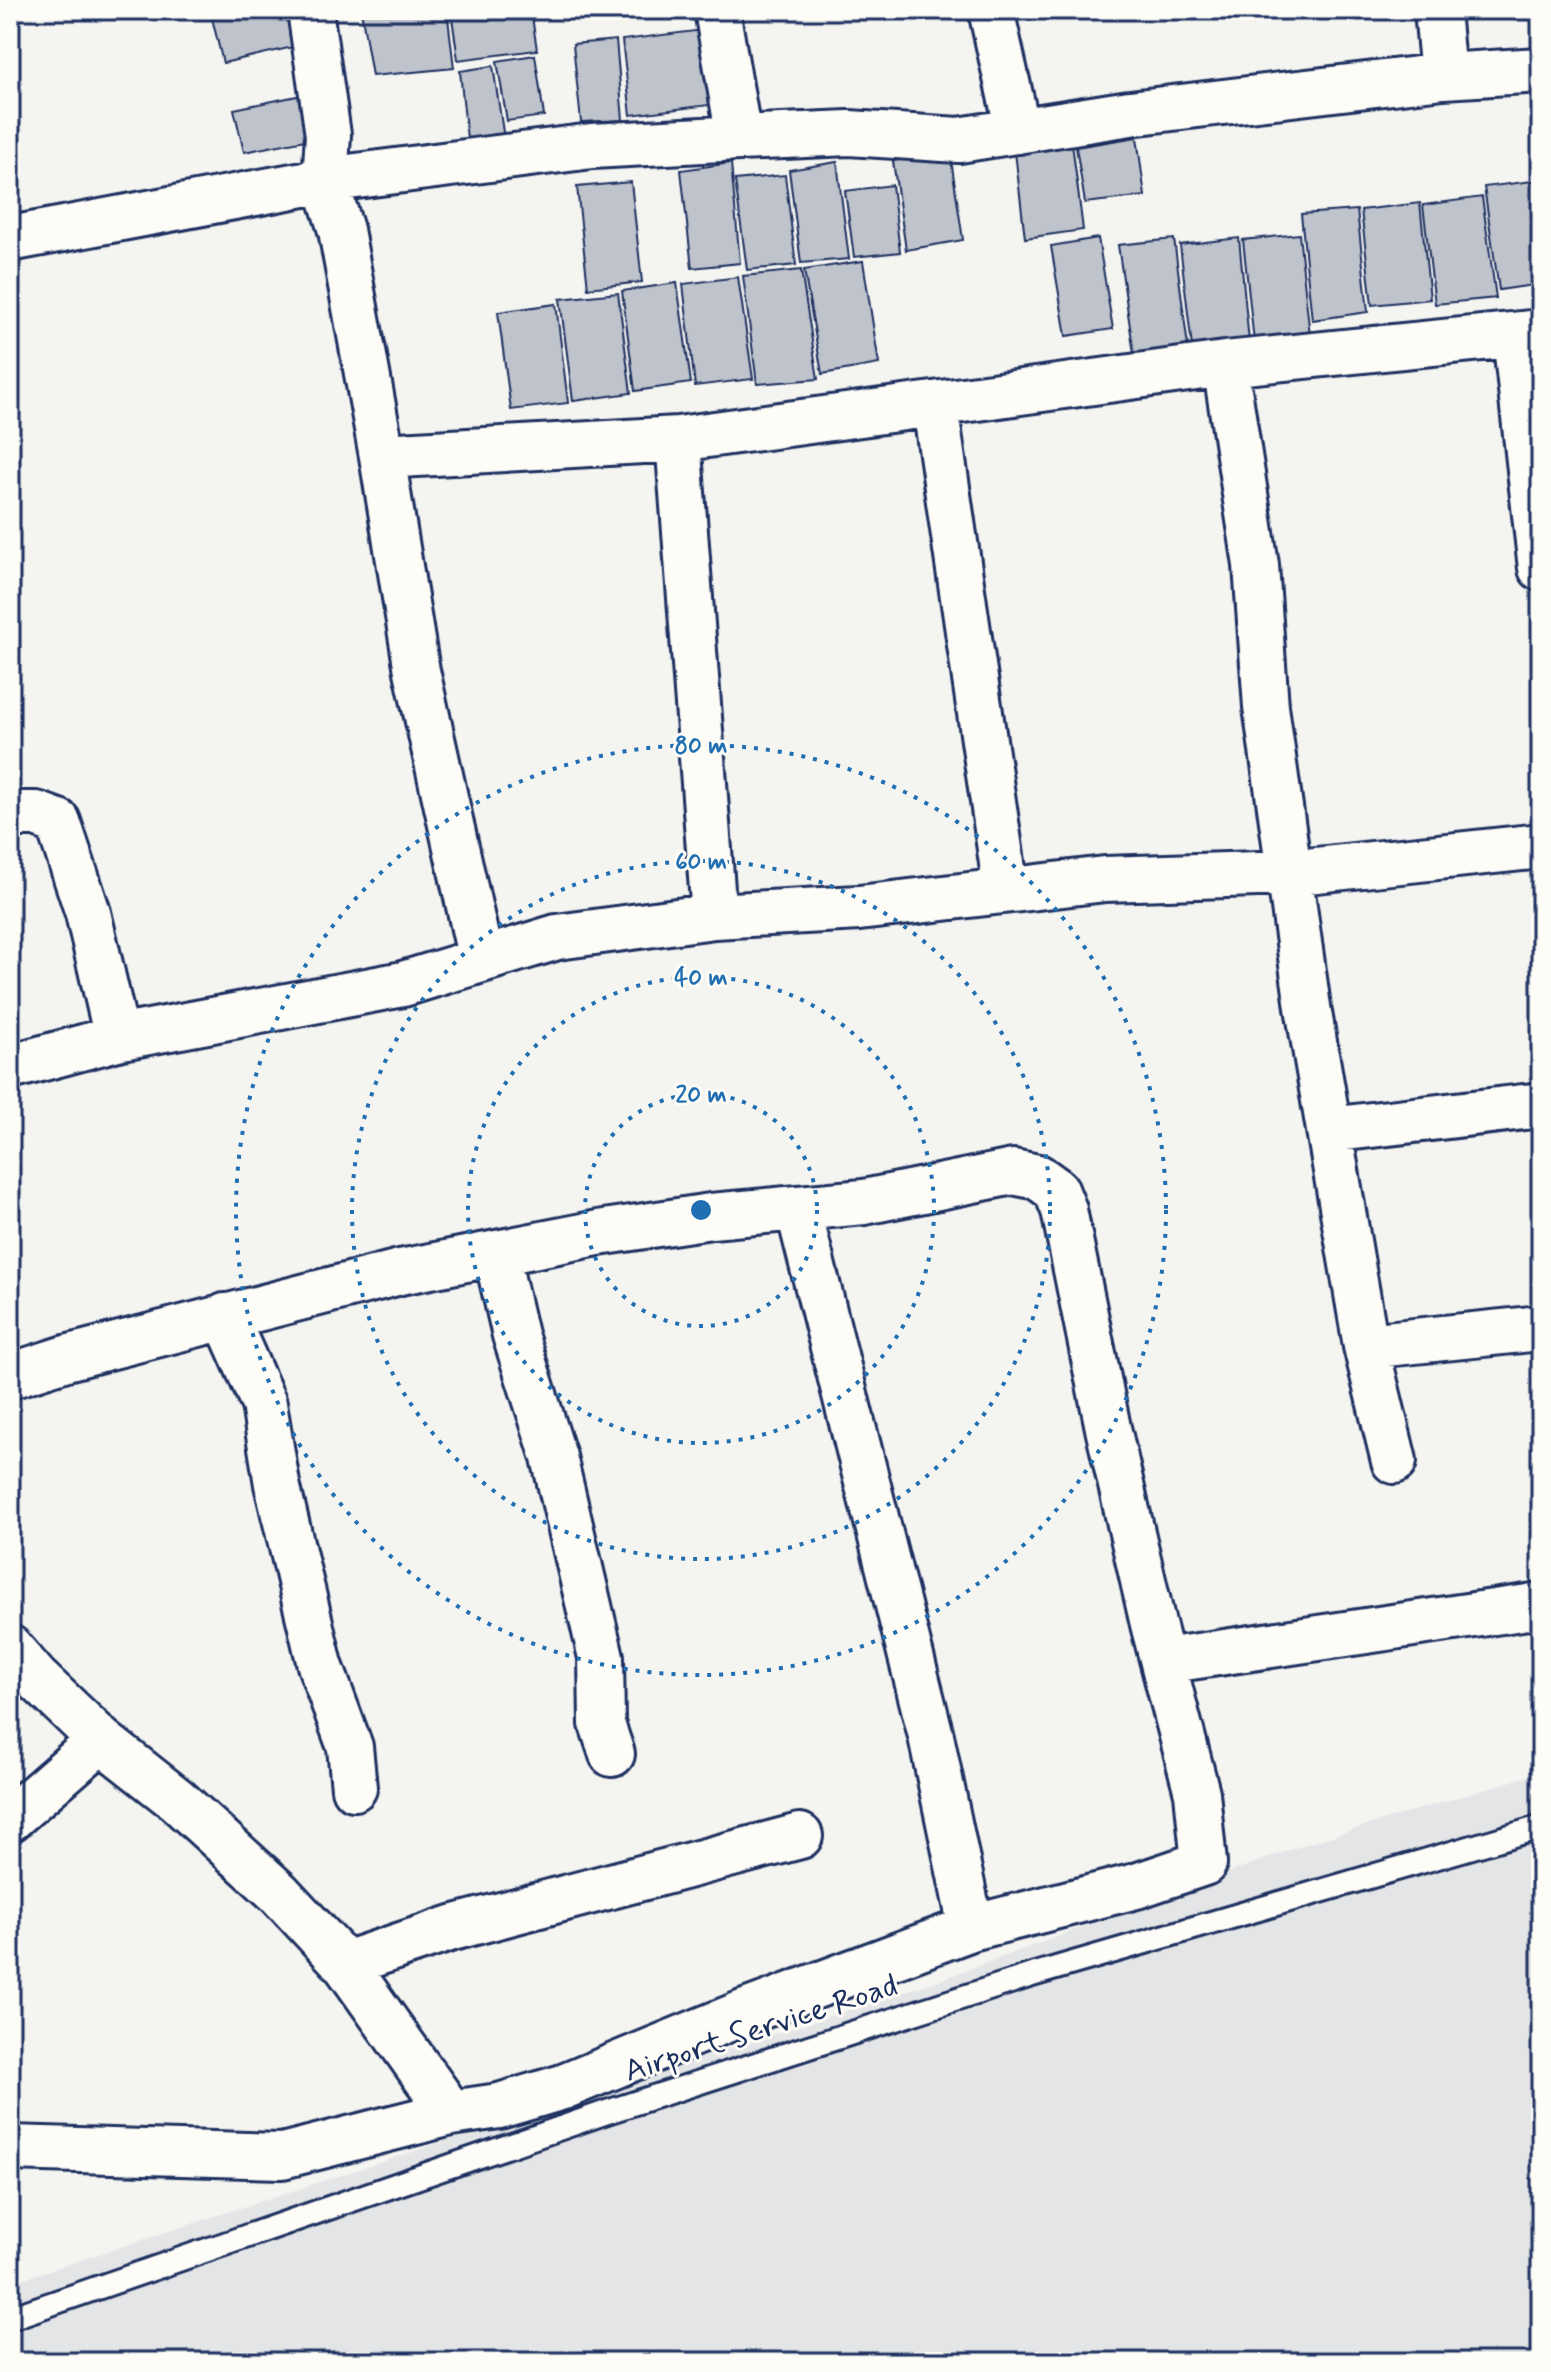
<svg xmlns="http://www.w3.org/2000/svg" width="1551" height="2372" font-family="Mynerve,sans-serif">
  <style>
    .built { fill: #e4e5e6 }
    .building { fill: #bfc3cc; stroke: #1b2f5e; stroke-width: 2 }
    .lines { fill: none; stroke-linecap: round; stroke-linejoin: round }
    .service-casing { stroke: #1b2f5e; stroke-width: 28 }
    .minor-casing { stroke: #1b2f5e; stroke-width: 50 }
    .service { stroke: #fdfcf7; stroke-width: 22 }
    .minor { stroke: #fdfcf7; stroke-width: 44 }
    .ring { fill: none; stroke: #1f6fb2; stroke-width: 4; stroke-dasharray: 4 8 }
    .labels { text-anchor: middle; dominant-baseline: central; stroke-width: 6; stroke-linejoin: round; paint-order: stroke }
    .street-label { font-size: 32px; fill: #1b2f5e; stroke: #fdfcf7 }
    .centre { fill: #1f6fb2; stroke: #fdfcf7; stroke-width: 4 }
    .ring-label { font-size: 24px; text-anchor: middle; font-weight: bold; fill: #1f6fb2; stroke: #fdfcf7; stroke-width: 6; stroke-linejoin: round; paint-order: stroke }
  </style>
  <rect width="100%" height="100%" fill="#f4f4f1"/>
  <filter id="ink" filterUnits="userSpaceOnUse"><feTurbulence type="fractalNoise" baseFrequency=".0125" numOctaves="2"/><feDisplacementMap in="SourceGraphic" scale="16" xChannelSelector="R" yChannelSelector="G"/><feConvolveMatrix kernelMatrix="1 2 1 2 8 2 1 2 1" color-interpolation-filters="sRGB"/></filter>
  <g filter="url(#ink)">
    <path class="built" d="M1541,1772V2362H10V2283L943,1979L1303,1845Z"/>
    <path class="building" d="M210,10H299L306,44L223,63Z
      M361,10H447L454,68L372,76Z
      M451,10H531L537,50L458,60Z
      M711,29L725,103L631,115L622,40Z
      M616,40L623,120L581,122L573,44Z
      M535,55L544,116L507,121L497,61Z
      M493,66L505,145L468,149L460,71Z
      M302,95L310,139L244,152L234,109Z
      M1137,137L1145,196L1085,203L1076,147Z
      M1072,143L1083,230L1025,238L1015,152Z
      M950,153L963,240L906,250L893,161Z
      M837,162L849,259L801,263L789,170Z
      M731,163L740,263L692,268L681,170Z
      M785,175L796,265L747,270L735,180Z
      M1541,180V284L1499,290L1484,187Z
      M631,182L642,282L588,288L577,187Z
      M892,185L900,252L854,257L845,191Z
      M1482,197L1496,298L1435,304L1423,205Z
      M1420,203L1430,299L1372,305L1361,210Z
      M1357,210L1368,312L1312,320L1301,214Z
      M1299,234L1310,336L1254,342L1243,240Z
      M1098,238L1113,329L1066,336L1051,246Z
      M1239,238L1249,342L1192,347L1180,245Z
      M1174,239L1188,347L1134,354L1118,245Z
      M863,261L879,364L822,374L804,270Z
      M801,270L818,379L757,384L743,276Z
      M738,277L753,379L695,386L683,284Z
      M677,283L691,383L635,391L622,291Z
      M618,293L631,393L573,401L560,299Z
      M556,304L568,403L511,410L498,312Z"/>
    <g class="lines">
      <g class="service-casing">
        <path id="service" d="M10,2318L607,2112L1032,1975L1541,1827"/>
      </g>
      <g class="minor-casing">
        <path id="minor" d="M310,10L328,135L325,180L341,230L382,456L417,671L481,960
          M717,10L739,138L849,133L959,140L1130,113L1443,76L1541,70
          M991,10L1018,131
          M1437,10L1443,76
          M10,239L325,180L592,146L739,138
          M1515,336L1541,568
          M1225,364L1256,565L1266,707L1308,1007L1366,1346L1394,1461
          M935,406L1006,890
          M678,439L714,916
          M382,456L678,439L1225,364L1541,332
          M10,814H36L58,822L88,913L117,1038
          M10,1067L117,1038L403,984L557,937L714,916L859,908L1105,879L1288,873L1541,846
          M1329,1130L1541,1105
          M798,1208L931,1736L971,1928
          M496,1253L515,1335L554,1457L601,1657L602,1724L612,1754
          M225,1316L264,1404L277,1484L320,1665L350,1747L354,1788
          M1366,1346L1541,1328
          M10,1376L66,1358L400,1272L598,1233L711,1216L864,1202L1013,1172L1038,1177L1056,1190L1064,1210L1108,1428L1153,1624L1197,1793L1204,1863L1136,1886L971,1928L743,2013L563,2087L499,2106L451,2113L282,2156L10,2148
          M10,1648L36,1678L101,1740
          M1164,1661L1541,1605
          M10,1819L101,1740L177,1800L279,1893L345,1964L452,1928L800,1836
          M345,1964L451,2113"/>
      </g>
      <use href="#service" class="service"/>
      <use href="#minor" class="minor"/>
    </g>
  </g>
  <g class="ring">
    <circle cx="701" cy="1210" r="116"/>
    <circle cx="701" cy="1210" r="233"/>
    <circle cx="701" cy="1210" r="349"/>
    <circle cx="701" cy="1210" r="465"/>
  </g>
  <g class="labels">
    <g class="street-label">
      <text transform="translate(761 2029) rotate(-18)">Airport Service Road</text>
    </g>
  </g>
  <circle cx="701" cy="1210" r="12" class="centre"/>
  <g class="ring-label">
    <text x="701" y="753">80 m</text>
    <text x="701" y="869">60 m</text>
    <text x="701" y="985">40 m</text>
    <text x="701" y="1102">20 m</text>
  </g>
  <rect width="1551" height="2372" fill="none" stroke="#fdfcf7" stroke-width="40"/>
  <rect x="20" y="20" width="1511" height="2332" fill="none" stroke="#1b2f5e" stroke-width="3" filter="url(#ink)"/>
</svg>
